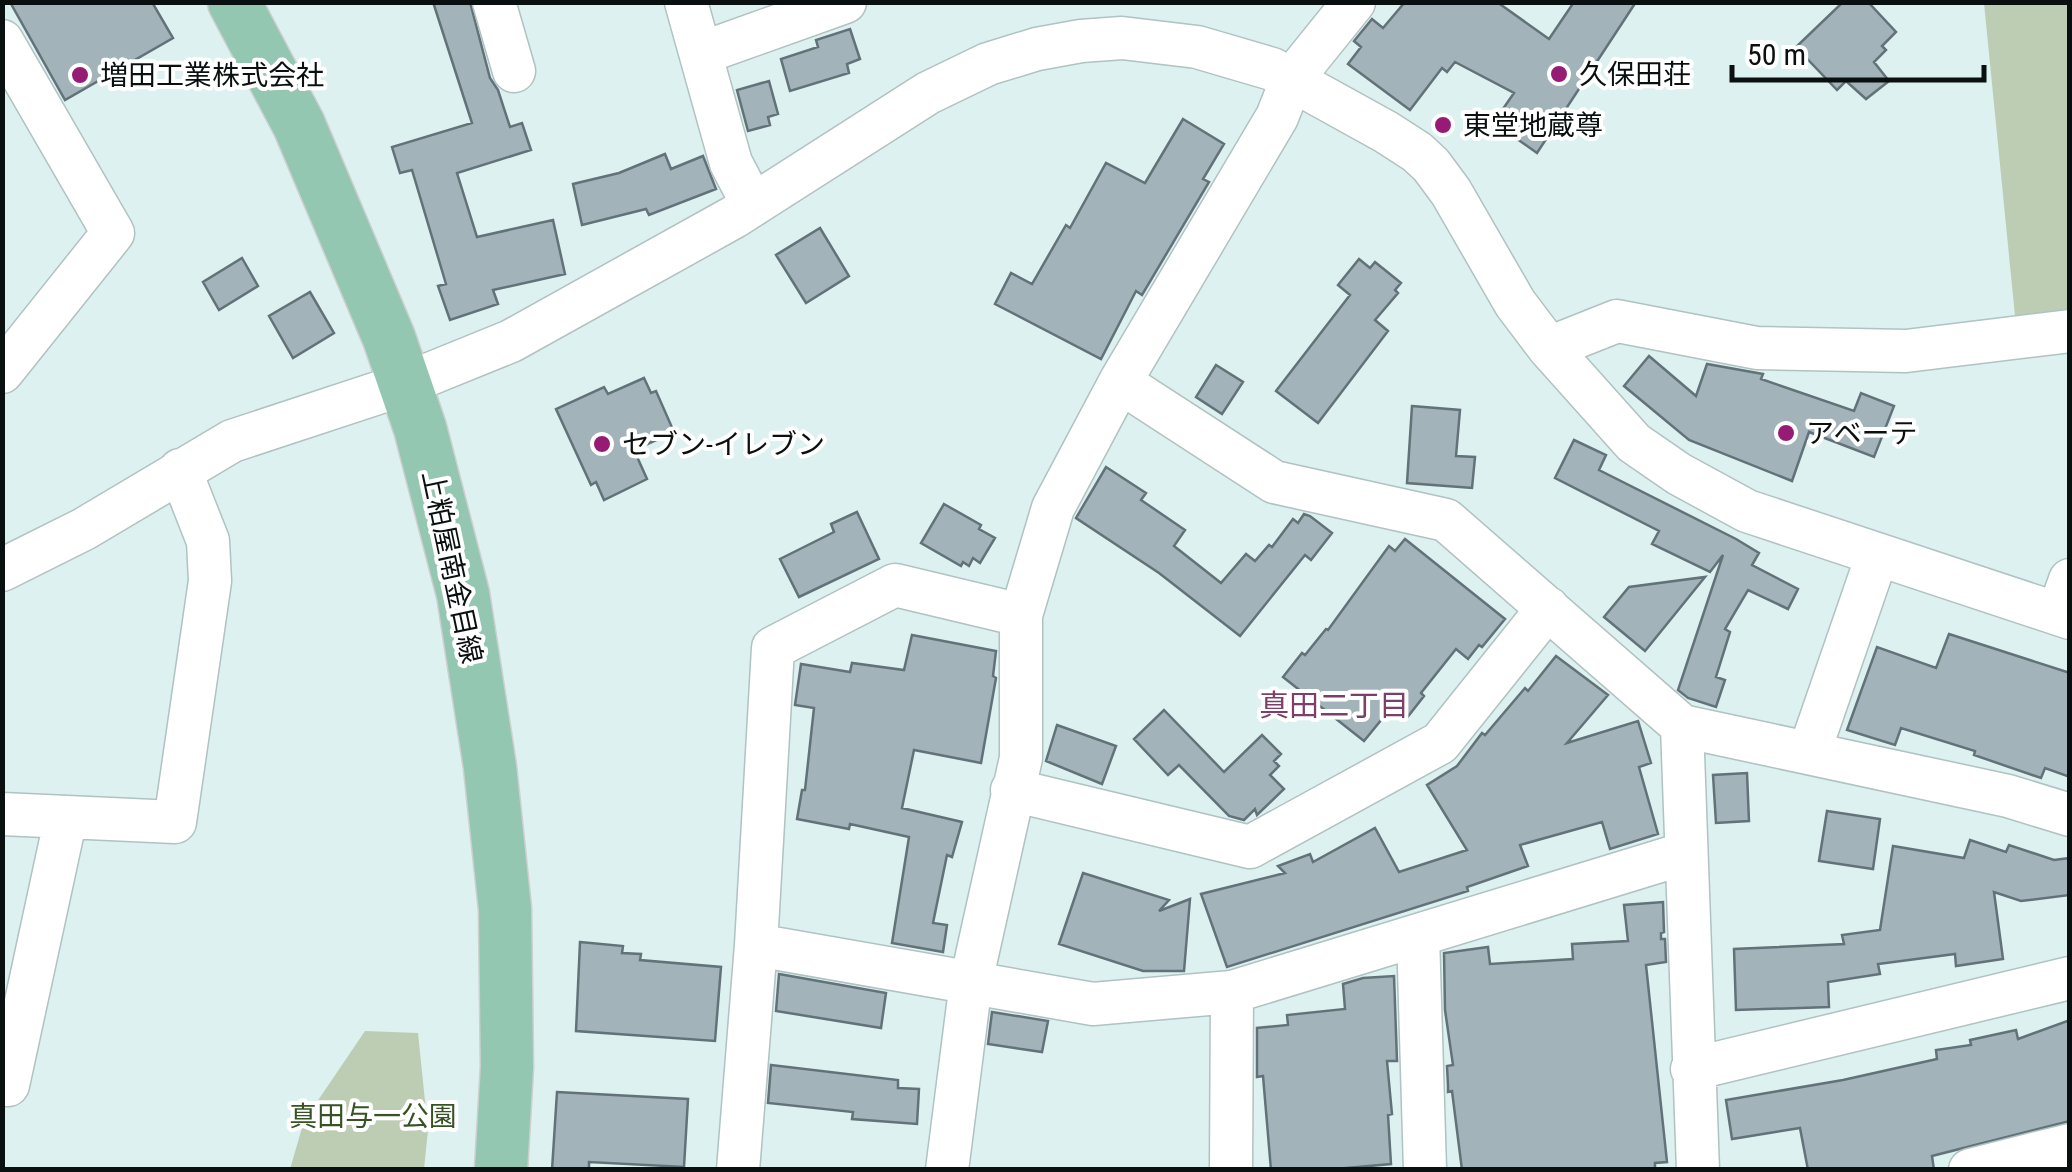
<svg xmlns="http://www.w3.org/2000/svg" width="2072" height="1172" font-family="'Roboto Condensed','Noto Sans JP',sans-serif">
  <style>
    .green { fill: #bdcdb4 }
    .building { fill: #a3b3ba; stroke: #637278; stroke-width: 2.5 }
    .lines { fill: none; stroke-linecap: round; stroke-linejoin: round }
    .minor-casing { stroke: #b0c2c1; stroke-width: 45 }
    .major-casing { stroke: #cecfcf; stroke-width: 55 }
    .minor { stroke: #fff; stroke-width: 42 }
    .major { stroke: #94c7b2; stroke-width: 52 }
    .poi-dot { fill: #961b75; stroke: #fff; stroke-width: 4 }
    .labels { text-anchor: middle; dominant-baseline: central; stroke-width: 8; stroke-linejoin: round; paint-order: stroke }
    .poi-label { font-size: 28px; fill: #09100f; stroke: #fff; text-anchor: start }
    .street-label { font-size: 28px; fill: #09100f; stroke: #fff }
    .park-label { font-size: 28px; fill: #355323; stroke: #fff }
    .neighbourhood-label { font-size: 30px; fill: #7c3f68; stroke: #fff }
  </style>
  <rect width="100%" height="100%" fill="#ddf1f0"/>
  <path class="green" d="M1984,3H2069V310L2015,316Z
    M365,1031L418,1033L428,1130L424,1169H290L304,1121Z"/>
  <path class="building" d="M10,2H152L173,38L65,100Z
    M433,2H470L490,78L498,90L510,127L522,123L531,150L457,173L477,237L553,220L565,274L493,290L498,304L450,320L438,286L446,284L412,170L400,173L392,147L472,123Z
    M1405,2H1497L1549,39L1574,2H1636L1537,153L1496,124L1499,121L1496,119L1514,93L1455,62L1447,72L1442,68L1410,110L1348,64L1361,47L1354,41L1372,19L1383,28Z
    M1843,2H1868L1896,32L1882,46L1886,50L1874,62L1889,81L1866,99L1846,81L1837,90L1796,47Z
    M850,29L860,59L847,64L849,73L790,91L781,59L818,47L816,40Z
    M769,81L778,114L768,117L770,125L748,131L737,90Z
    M1183,119L1224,144L1203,179L1209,182L1142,295L1136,291L1101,359L995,304L1011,273L1032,284L1066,225L1070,228L1106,163L1145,183Z
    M665,154L671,169L703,156L716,189L649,215L646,209L582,225L573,184L619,173Z
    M820,228L849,276L806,303L776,255Z
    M242,258L258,286L219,310L203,282Z
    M1359,259L1370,268L1375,262L1401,283L1395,290L1398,293L1375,320L1388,331L1318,423L1276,391L1350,295L1338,285Z
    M310,292L334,333L293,358L269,316Z
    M1649,356L1696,396L1707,364L1763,374L1761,379L1854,411L1861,393L1894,406L1874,457L1809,432L1792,481L1689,440L1624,386Z
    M1216,365L1243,382L1222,414L1196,397Z
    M644,378L651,393L656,391L674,432L634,450L647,479L604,500L596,482L591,485L556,409L604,387L608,394Z
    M1412,406L1460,410L1456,456L1475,457L1472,488L1407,483Z
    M1574,440L1606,455L1599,470L1736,539L1759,553L1752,565L1798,589L1788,609L1748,590L1725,629L1730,632L1716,677L1725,680L1716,707L1688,698L1678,690L1723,555L1710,572L1652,544L1659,531L1555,478Z
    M1106,467L1146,493L1141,500L1185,530L1174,546L1221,583L1246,554L1255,561L1269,545L1272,547L1293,519L1298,523L1304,514L1310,516L1332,533L1311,560L1305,555L1240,636L1159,573L1076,518Z
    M944,504L981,525L979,529L995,538L980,563L973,558L969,566L963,562L961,566L921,543Z
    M857,512L879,559L799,597L780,559L834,532L831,524Z
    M1405,539L1505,619L1482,647L1479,645L1468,659L1456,649L1421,693L1424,696L1406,719L1391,708L1364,741L1283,677L1302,653L1305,655L1326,629L1328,630L1389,546L1395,551Z
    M1705,577L1645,651L1604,617L1629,587Z
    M1949,634L2070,673V777L2045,768L2041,778L1974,755L1975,751L1901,728L1895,745L1847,730L1877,647L1936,668Z
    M912,635L996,651L993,676L996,678L981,763L914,750L902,808L962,822L952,857L947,855L933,923L947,925L943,952L892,943L909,837L850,824L849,829L797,819L802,790H805L814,708L795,705L801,664L850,672L852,663L904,670Z
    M1556,656L1608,695L1567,743L1638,721L1651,763L1639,767L1658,834L1610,849L1602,822L1520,845L1528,866L1467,887L1468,891L1227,967L1201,894L1285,873L1278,866L1310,854L1313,862L1375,828L1399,872L1467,850L1427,785L1457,766L1482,733L1485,735L1525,688L1528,691Z
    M1164,710L1224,772L1262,735L1281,754L1274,761L1279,766L1270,775L1284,789L1257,815L1255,809L1244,820L1229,816L1179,765L1168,775L1134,739Z
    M1057,725L1116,746L1102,784L1046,761Z
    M1747,773L1749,821L1716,823L1713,775Z
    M1827,811L1880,819L1873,869L1819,861Z
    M1970,840L2006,852L2009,845L2054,860L2070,858V895L2021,901L1994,892L2003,959L1956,966L1955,954L1878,964L1880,974L1828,982L1829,1007L1736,1010L1734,949L1844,944L1842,935L1880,930L1893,846L1964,858Z
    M1083,873L1169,900L1159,911L1190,899L1184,971H1143L1059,944Z
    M1663,902L1664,932L1661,933V939H1665L1666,962L1646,965L1667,1162L1655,1163V1170H1462L1452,1091L1448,1092V1086L1447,1066L1453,1065L1445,1010L1444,953L1488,947L1490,964L1573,959L1572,944L1628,941L1624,905Z
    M580,942L623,946L622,953L641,954L640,960L721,967L715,1041L576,1031Z
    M779,974L886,993L881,1028L776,1011Z
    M1394,976L1397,1061H1387L1392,1114L1388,1115L1391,1164L1324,1170H1271L1263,1076L1257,1077V1028L1288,1025L1287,1015L1345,1009L1343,984L1363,978Z
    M992,1012L1048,1021L1042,1052L988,1044Z
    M2070,1020V1121L1932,1156L1934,1170H1808L1800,1128L1732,1139L1726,1100L1843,1080L1937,1059L1936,1050L1971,1045L1970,1040L2016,1030L2018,1039Z
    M771,1065L898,1080V1088L919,1089L917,1124L852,1119L853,1112L768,1103Z
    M557,1092L688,1099L684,1167L589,1162V1170H552Z"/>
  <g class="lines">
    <g class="minor-casing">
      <path id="minor" d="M494,2L514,71
        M686,2L731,163L753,205
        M2,41L113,233L2,372
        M702,53L845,2
        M1549,348L1617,321L1757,348L1906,351L2070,331
        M1120,382L1274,482L1446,520L1682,726L2008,796L2070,815
        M2,570L84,529L232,441L405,384L511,341L734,217L928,93L988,64L1037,49L1081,41L1122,38L1197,47L1272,69L1386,132L1417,152L1431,165L1451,192L1515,303L1549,348L1634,443L1679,474L1747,511L2070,618
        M2058,614L2070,580
        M1682,726L1698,1170
        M1809,753L1877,556
        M1012,790L1250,847L1440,743L1548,608
        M2,814L175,822L210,581L208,541L180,470
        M1418,935L1425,1170
        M756,945L1093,1004L1232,992L1686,853
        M1692,1069L2070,978
        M2,1084L8,1085L66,817
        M738,1170L756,945L773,648L895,585L1021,615
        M947,1170L971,982L1021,758V615L1053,508L1120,382L1277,117L1292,79L1354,2
        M1231,1170L1232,992
        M1970,1170L2070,1145"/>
    </g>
    <g class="major-casing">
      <path id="major" d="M234,2L299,125L389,338L420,428L463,594L490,767L505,909L507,1067L501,1170"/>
    </g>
    <use href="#minor" class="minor"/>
    <use href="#major" class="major"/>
  </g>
  <g class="poi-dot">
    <circle cx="1559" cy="74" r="10"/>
    <circle cx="80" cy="75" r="10"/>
    <circle cx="1443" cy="125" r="10"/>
    <circle cx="1786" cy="433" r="10"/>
    <circle cx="602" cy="444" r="10"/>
  </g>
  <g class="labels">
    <g class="poi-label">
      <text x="1579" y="74">久保田荘</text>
      <text x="100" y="75">増田工業株式会社</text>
      <text x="1463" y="125">東堂地蔵尊</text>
      <text x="1806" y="433">アベーテ</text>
      <text x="622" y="444">セブン-イレブン</text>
    </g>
    <g class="street-label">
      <text transform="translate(452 567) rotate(78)">上粕屋南金目線</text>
    </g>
    <g class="park-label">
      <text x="373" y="1116">真田与一公園</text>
    </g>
    <g class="neighbourhood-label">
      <text x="1334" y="705">真田二丁目</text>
    </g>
  </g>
  <rect width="2072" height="1172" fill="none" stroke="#09100f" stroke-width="10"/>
  <path d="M1732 65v15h252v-15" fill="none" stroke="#09100f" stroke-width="5"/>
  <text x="1747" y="65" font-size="30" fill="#09100f" stroke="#ffffff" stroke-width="8" paint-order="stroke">50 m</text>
</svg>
